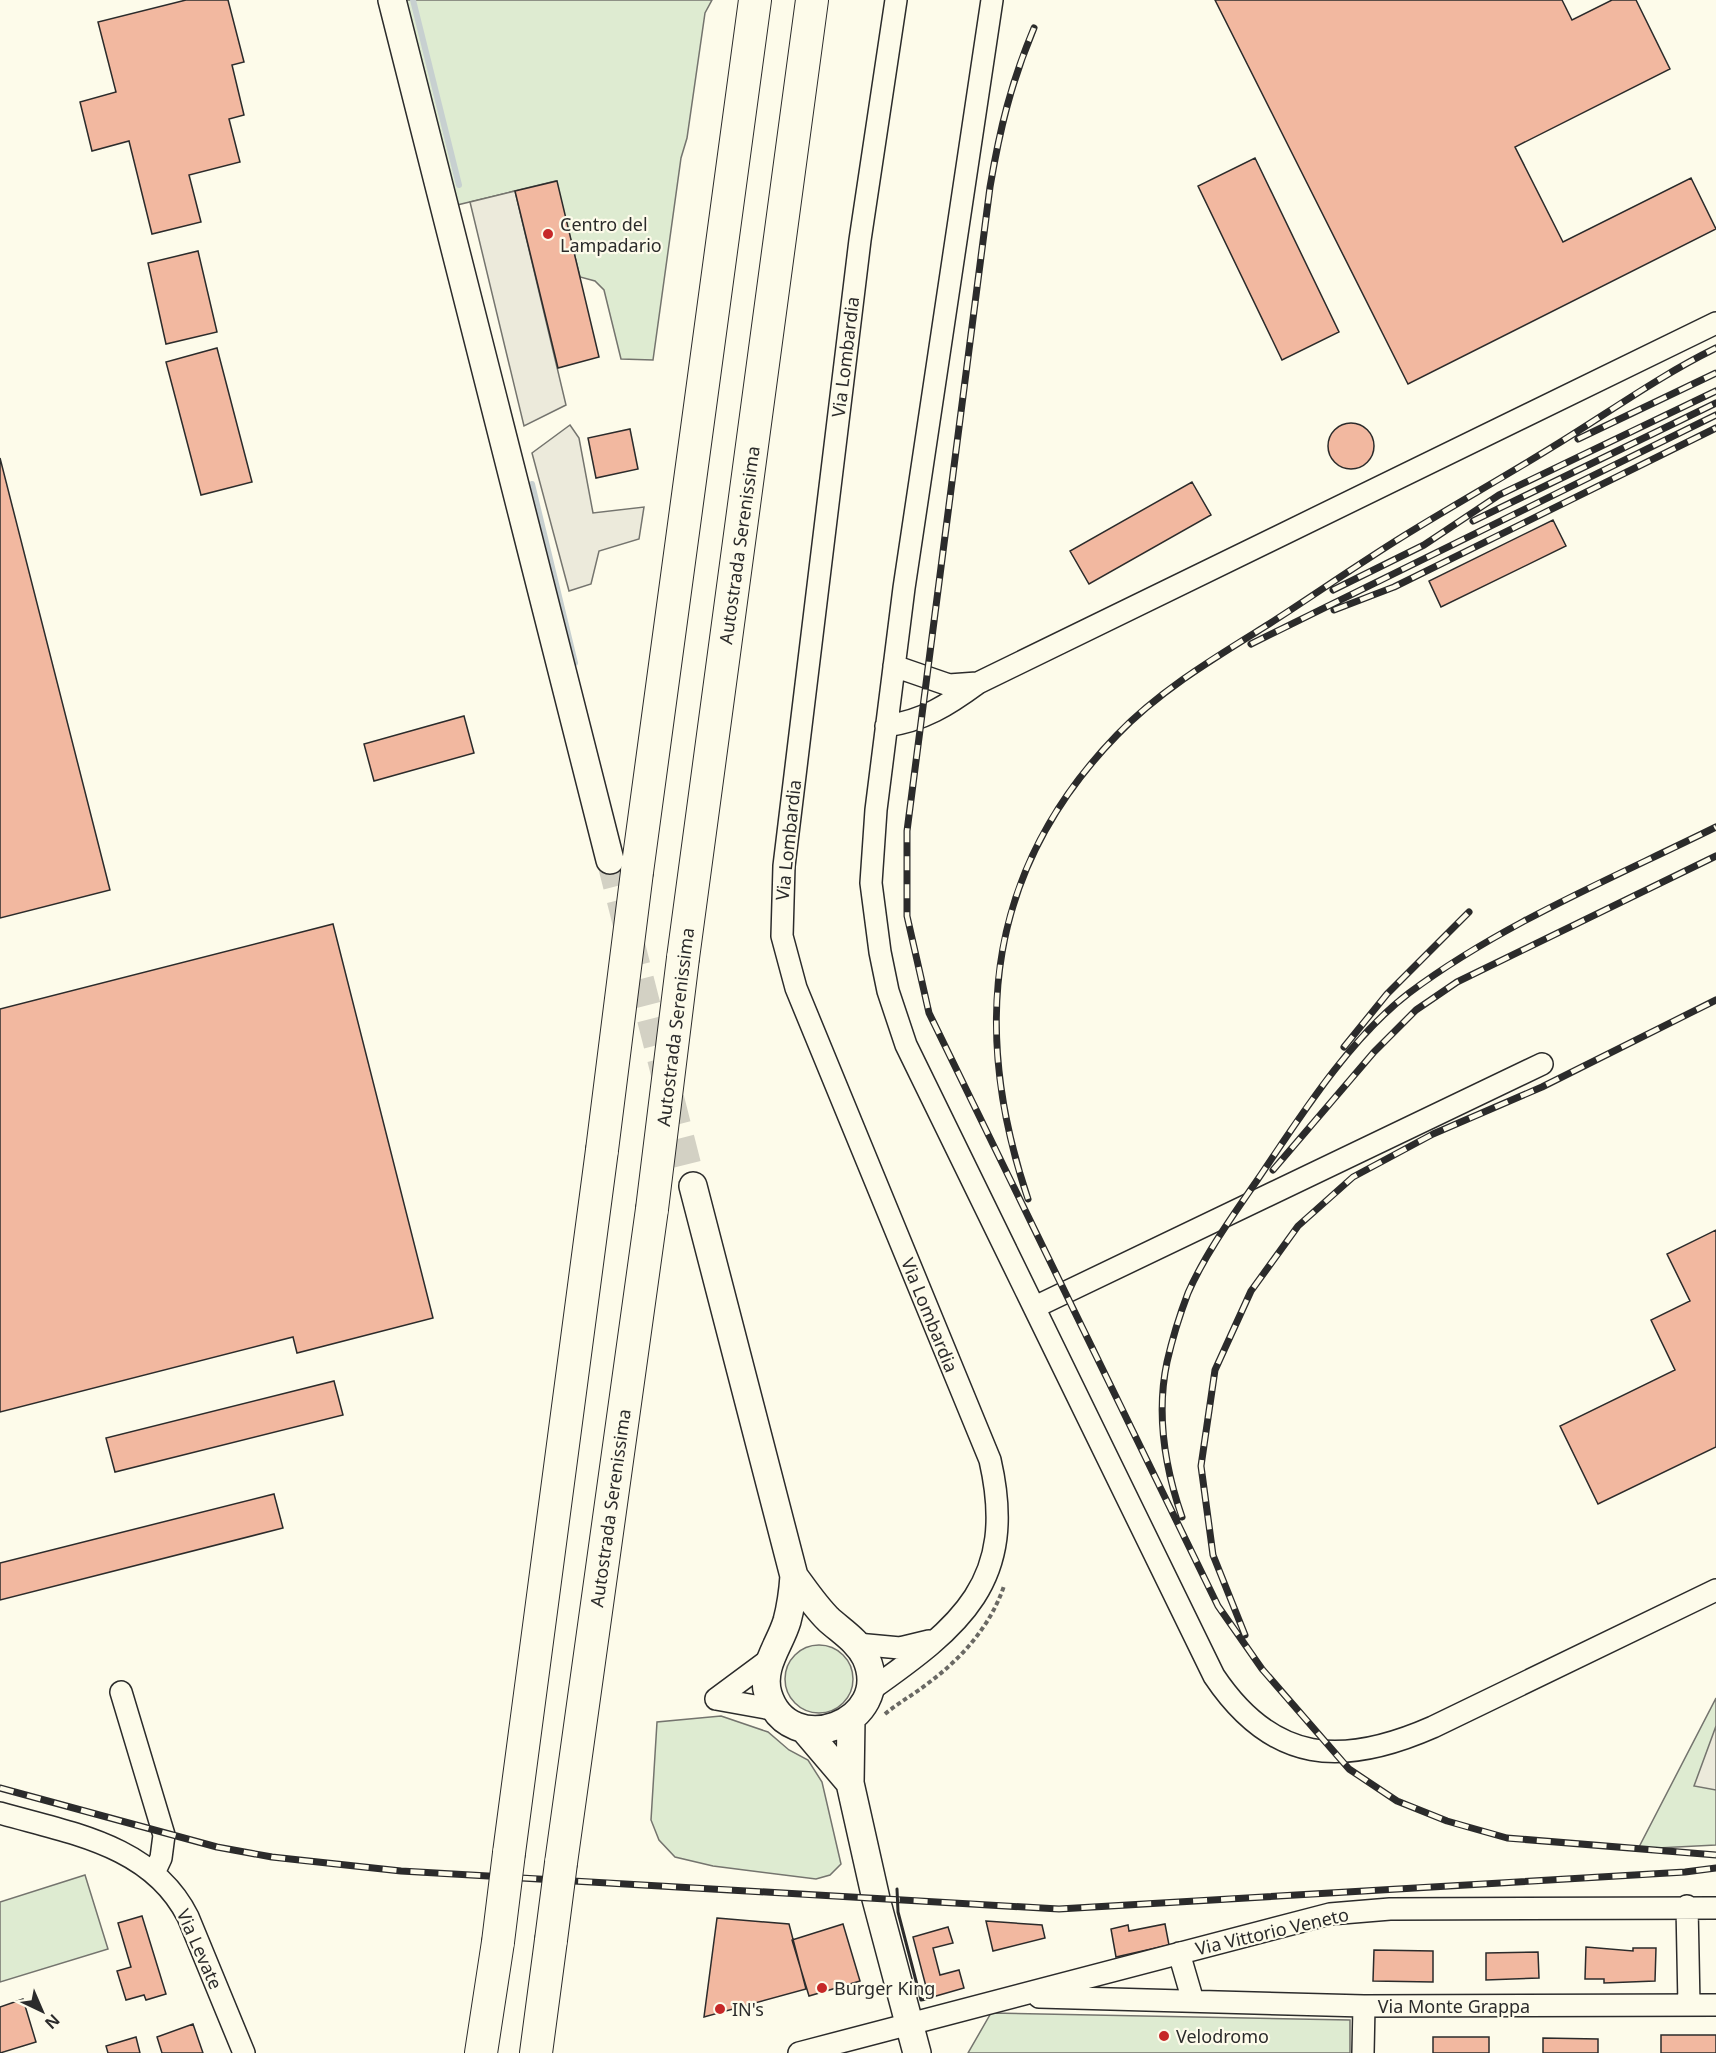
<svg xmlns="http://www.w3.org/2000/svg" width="1716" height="2053" font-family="'Noto Sans',sans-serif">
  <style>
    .green { fill: #deebd1; stroke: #74746e; stroke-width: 1.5 }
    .parking { fill: #eceadb; stroke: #74746e; stroke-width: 1.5 }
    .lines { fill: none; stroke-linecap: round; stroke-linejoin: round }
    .stream { stroke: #c7d0d0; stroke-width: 6 }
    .building { fill: #f2b8a0; stroke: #2b2b2b; stroke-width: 1.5 }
    .major-tunnel { stroke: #d3d1c4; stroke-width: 27; stroke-dasharray: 27 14; stroke-linecap: butt }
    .minor-casing { stroke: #2b2b2b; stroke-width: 24 }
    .major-casing { stroke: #2b2b2b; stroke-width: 30 }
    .highway-casing { stroke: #2b2b2b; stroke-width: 34 }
    .path { stroke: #6a6964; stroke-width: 4; stroke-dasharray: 4.5 3; stroke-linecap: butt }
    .minor { stroke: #fdfbea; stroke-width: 21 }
    .major { stroke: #fdfbea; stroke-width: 27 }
    .highway { stroke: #fdfbea; stroke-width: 32 }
    .rail-casing { stroke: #2b2b2b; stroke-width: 7 }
    .rail { stroke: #fdfbea; stroke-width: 4.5; stroke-dasharray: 14; stroke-linecap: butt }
    .highway-bridge-casing { stroke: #2b2b2b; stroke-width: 34; stroke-linecap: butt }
    .highway-bridge { stroke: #fdfbea; stroke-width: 32 }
    .wall { stroke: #2b2b2b; stroke-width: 3 }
    .poi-dot { fill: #c62828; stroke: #fdfbea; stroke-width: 2 }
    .labels { text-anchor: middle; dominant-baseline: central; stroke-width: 4.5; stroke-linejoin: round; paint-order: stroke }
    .poi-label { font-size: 18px; fill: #2b2b2b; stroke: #fdfbea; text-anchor: start }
    .street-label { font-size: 18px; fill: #2b2b2b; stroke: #fdfbea }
  </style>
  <rect width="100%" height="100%" fill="#fdfbea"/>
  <path class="green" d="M406,0H712L705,13L687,138L681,158L653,360L621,359L604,290L595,281L580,277L556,181L457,205Z
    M785 1679a34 34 0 1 1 68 0a34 34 0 1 1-68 0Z
    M1716,1698V1845L1638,1849Z
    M721,1716L768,1732L789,1750L808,1760L822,1782L841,1864L830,1875L816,1879L713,1866L675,1857L659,1840L651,1820L657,1722Z
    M85,1875L108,1949L0,1982V1902Z
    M991,2013L1350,2020V2053H968Z"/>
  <path class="parking" d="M515,191L566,405L524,426L470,202Z
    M570,425L579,438L593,513L644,507L639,539L599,551L591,584L569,591L532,453Z
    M1716,1726V1790L1694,1786Z"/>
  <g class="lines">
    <path class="stream" d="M413,0L459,185
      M532,484L575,663"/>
  </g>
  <path class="building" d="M186,0H228L244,62L232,65L244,115L229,119L240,162L189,175L201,222L152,234L129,141L92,151L80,102L116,92L98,22Z
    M1215,0H1562L1572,20L1612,0H1636L1670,69L1515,147L1563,242L1691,178L1716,229L1408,384Z
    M1255,158L1339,332L1282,360L1198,186Z
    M557,181L599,357L558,368L515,191Z
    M198,251L217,332L166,344L148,263Z
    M217,348L252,482L201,495L166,362Z
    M1328 446a23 23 0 1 1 46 0a23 23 0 1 1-46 0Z
    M630,429L638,469L596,478L588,438Z
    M0,458L110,890L0,918Z
    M1192,482L1211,515L1089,584L1070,551Z
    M1553,520L1566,546L1441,607L1429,581Z
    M464,716L474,753L374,781L364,744Z
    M333,924L433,1318L297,1353L293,1337L0,1412V1009Z
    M1716,1230V1447L1598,1504L1560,1426L1675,1370L1651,1320L1690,1301L1667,1254Z
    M334,1381L343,1415L115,1472L106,1438Z
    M274,1494L283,1528L0,1600V1563Z
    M142,1916L166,1994L146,2000L144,1995L126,2000L117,1971L131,1967L118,1923Z
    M717,1918L789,1924L806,1989L704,2017Z
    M986,1921L1042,1925L1045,1938L993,1951Z
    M843,1924L860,1981L809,1996L792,1940Z
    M1165,1924L1169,1945L1116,1957L1111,1929L1128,1925L1129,1931Z
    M948,1927L953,1943L933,1948L940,1975L959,1970L964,1988L929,1998L913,1937Z
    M1586,1947L1633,1951V1948H1656L1655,1981L1604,1983V1979H1585Z
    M1374,1950L1433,1951V1982L1373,1981Z
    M1538,1952L1539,1978L1486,1980V1953Z
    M23,1999L36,2042L0,2053V2007Z
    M193,2024L203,2053H162L157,2037Z
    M1661,2035H1716V2053H1661Z
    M136,2037L140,2053H108L106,2046Z
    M1433,2037H1489V2053H1433Z
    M1543,2038L1598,2039V2053H1543Z"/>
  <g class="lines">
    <path class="major-tunnel" d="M610,860L693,1186"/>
    <g class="minor-casing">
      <path id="minor" d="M992,0L904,588L876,810L871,883L880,952L888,991L906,1045L1214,1676C1273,1764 1342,1767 1433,1727L1716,1590
        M894,666L949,685L977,683
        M886,726C923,721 948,705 978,683L1716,323
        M1035,1307L1542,1064
        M857,1644L900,1648L929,1641
        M869,1691C961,1626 1018,1582 990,1460L796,988L782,936L784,866L860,240L896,0
        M121,1692L164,1835L161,1858L154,1873
        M716,1699L770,1659
        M716,1699L777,1710
        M0,1813C70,1833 152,1845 188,1917L244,2053
        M1687,1906L1689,2005
        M1179,1953L1193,2001
        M1039,1997L1364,2006L1716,2005
        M799,2053L1330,1914L1390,1909L1716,1908
        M1363,2053L1364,2006"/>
    </g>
    <g class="major-casing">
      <path id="major" d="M392,0L610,860
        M693,1186L794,1576C793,1591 791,1606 787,1621C780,1645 760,1667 768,1694C789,1762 895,1723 866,1658C858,1641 841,1631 828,1619C815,1606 805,1591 794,1576
        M851,1719L850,1783L876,1899L917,2053
        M804,1729L850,1783"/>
    </g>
    <g class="highway-casing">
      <path id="highway" d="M637,872L755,0
        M683,958L812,0
        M509,1853L602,1150
        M561,1863L652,1209
        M481,2053L498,1942
        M536,2053L551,1940"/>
    </g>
    <path class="path" d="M885,1714C898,1703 913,1695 927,1684C961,1659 990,1627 1004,1586"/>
    <use href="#minor" class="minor"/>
    <use href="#major" class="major"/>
    <use href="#highway" class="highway"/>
    <g class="rail-casing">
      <path id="rail" d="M1034,28C1011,83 1000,128 990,187L907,831V916L929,1013L1218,1606L1262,1669L1349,1769L1397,1801L1447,1821L1507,1838L1716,1855
        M1578,439L1716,373
        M1473,521L1716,403
        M1333,590L1424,545L1499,495L1716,391
        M1334,610L1394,587L1716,428
        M1251,644L1716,415
        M1344,1047L1387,994L1469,912
        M1273,1170L1374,1052L1416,1010L1457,982L1716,856
        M1028,1199C970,1027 987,869 1117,735C1160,690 1216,657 1269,624C1314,595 1357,565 1402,537C1452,506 1504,477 1554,446C1608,413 1659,376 1716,348
        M1182,1517C1165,1468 1156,1414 1167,1362C1172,1340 1180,1314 1188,1293C1205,1254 1234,1214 1258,1179C1300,1117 1349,1039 1409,993C1501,924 1613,878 1716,827
        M1245,1635L1213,1555L1201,1466L1215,1370L1251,1291L1298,1226L1353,1177L1433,1134L1542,1087L1716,1000
        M0,1788L217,1847L272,1857L401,1871L1059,1909L1685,1872L1716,1868"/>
    </g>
    <use href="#rail" class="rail"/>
    <g class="highway-bridge-casing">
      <path id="highway-bridge" d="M602,1150L637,872
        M652,1209L683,958
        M551,1940L561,1863
        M498,1942L509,1853"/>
    </g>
    <use href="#highway-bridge" class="highway-bridge"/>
    <path class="wall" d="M897,1889L898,1912L921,2000L933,1998"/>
  </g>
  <g class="poi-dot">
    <circle cx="548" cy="234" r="6"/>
    <circle cx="822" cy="1988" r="6"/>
    <circle cx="720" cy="2009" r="6"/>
    <circle cx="1164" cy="2036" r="6"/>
  </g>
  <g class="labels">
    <g class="poi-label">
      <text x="560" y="224">Centro del<tspan x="560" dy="21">Lampadario</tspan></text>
      <text x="834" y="1988">Burger King</text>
      <text x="732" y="2009">IN's</text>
      <text x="1176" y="2036">Velodromo</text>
    </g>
    <g class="street-label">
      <text transform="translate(845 357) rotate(-83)">Via Lombardia</text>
      <text transform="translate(739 545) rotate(-82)">Autostrada Serenissima</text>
      <text transform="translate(788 840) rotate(-84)">Via Lombardia</text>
      <text transform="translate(675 1027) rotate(-83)">Autostrada Serenissima</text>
      <text transform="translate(930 1315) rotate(68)">Via Lombardia</text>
      <text transform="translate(610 1508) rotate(-82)">Autostrada Serenissima</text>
      <text transform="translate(1272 1931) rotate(-13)">Via Vittorio Veneto</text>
      <text transform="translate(200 1949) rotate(66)">Via Levate</text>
      <text x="1454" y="2006">Via Monte Grappa</text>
    </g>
  </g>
  <g transform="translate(42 2011) rotate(136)" stroke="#fdfbea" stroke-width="4.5" paint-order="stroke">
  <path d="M0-4.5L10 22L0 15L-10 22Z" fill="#2b2b2b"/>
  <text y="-9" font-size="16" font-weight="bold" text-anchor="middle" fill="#2b2b2b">N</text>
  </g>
</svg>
